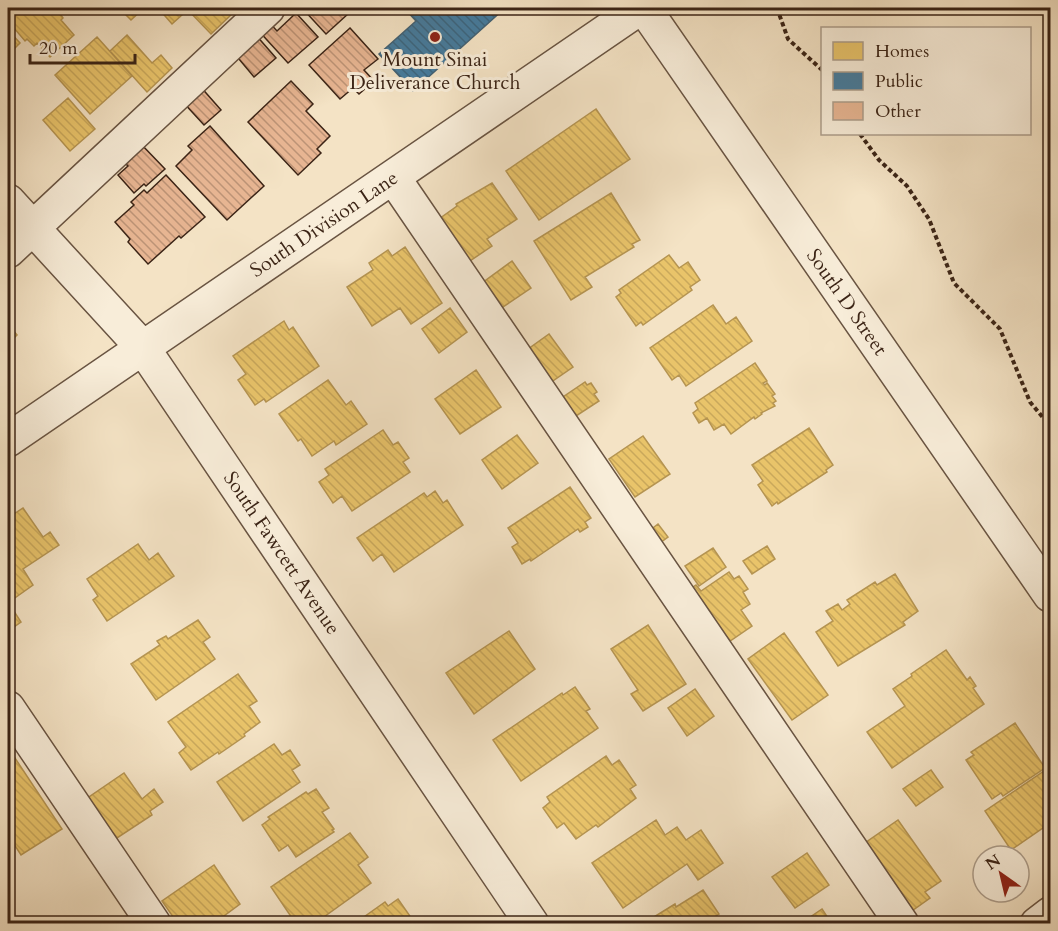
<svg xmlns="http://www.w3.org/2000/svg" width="1058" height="931" font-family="Cardo,serif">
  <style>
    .homes { fill: url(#homes-back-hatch); stroke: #b59451; stroke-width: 1.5 }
    .public { fill: url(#public-back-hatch); stroke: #426174; stroke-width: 1.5 }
    .building { fill: url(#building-back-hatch); stroke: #3b2416; stroke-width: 1.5 }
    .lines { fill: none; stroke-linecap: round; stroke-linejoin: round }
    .minor-casing { stroke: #695442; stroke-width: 36 }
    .path { stroke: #3b2416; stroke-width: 4; stroke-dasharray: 4.5 3; stroke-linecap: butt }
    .minor { stroke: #f8edd9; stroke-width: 33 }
    .poi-dot { fill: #8f2418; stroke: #f8edd9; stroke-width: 2 }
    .labels { text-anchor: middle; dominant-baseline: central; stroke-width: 6; stroke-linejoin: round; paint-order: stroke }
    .poi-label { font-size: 20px; fill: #3b2416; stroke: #f8edd9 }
    .street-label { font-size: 20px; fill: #3b2416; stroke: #f8edd9 }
  </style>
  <defs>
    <pattern id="homes-back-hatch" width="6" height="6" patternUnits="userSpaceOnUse" patternTransform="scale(1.5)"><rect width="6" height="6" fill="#e9c46a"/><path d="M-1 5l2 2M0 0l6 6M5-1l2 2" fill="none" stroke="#c9a85b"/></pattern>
    <pattern id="public-back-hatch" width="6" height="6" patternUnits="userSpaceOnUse" patternTransform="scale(1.5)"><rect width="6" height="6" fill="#457b9d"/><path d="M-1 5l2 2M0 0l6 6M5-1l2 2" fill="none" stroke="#3b657f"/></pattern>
    <pattern id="building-back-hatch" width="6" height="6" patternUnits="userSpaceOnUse" patternTransform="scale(1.5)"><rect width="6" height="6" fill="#e7b592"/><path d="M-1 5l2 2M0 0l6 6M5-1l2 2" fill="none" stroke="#bc9376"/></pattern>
  </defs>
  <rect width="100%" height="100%" fill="#f4e3c5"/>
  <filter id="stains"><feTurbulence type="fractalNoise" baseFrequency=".00333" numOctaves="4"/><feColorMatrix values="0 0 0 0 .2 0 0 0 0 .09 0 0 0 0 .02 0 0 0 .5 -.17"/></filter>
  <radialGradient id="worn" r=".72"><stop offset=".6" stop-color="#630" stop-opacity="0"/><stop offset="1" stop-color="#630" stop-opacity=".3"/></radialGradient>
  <path class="homes" d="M8,8H56L63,18L61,20L74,35L50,57L37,43L34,46L27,39L25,41L8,21Z
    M119,8H144L131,20Z
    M158,8H176L182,15L172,24Z
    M186,8H228L233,13L211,34Z
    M8,30L20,43L8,55Z
    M127,35L152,63L161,55L172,68L147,92L110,51Z
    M97,37L132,76L90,114L55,75Z
    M68,98L95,129L70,151L43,120Z
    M596,109L630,159L539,220L506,171Z
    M492,183L517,219L487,239L492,246L467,263L439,219L457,206L456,204Z
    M611,193L640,240L632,244L634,247L585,277L592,287L571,300L534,241Z
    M405,247L442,303L411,324L400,308L372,326L347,287L373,270L369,263L388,250L392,256Z
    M669,255L679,268L688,262L700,280L690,287L692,290L643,325L641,322L636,326L616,297L621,293L619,290Z
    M512,261L531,288L500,309L482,283Z
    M713,305L726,324L736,317L752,341L686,386L679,375L672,380L650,348Z
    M450,308L467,332L439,353L422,329Z
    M284,321L289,330L293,327L319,366L266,402L264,399L255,405L238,380L246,374L233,356Z
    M8,324L17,335L8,344Z
    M549,334L573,367L547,385L524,352Z
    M755,363L767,381L763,383L765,385L767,383L775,394L772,396L776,401L773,403L775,406L761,413L762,414L755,419L754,417L731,434L724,424L714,430L707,418L699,423L693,413L698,409L695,403Z
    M476,370L501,407L460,434L435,399Z
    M328,380L346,405L351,401L367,424L336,445L334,441L312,456L301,439L298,441L279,414Z
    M585,382L587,385L591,383L597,392L594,394L599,401L573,418L560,399Z
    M809,428L833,465L826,470L827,472L778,504L777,502L772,506L758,485L763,481L752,465Z
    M383,430L393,445L398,442L409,458L403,462L410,472L352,511L342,496L333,503L319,482L329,475L325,469Z
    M517,435L538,463L502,489L482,460Z
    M643,436L670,474L635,497L609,459Z
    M570,487L591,518L585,522L588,527L580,532L578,529L531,561L530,559L522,564L512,547L518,543L508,528Z
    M435,491L443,503L447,500L463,525L394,572L382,554L373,561L357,538L424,493L427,497Z
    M23,508L43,537L50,532L59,545L23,569L33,585L12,600L8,593V518Z
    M658,524L668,537L653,548L644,535Z
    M138,544L149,560L158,553L174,576L107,621L93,600L98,596L87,579Z
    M767,546L775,559L752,574L743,561Z
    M713,548L726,567L699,586L685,566Z
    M729,572L734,579L739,576L748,589L743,592L750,604L741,610L752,626L720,648L683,594L696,585L701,591Z
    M895,574L918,611L903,622L905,625L838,666L816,632L833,621L826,611L838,604L842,610L850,604L847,600L875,582L877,585Z
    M8,602L21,622L8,631Z
    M198,620L210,637L203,642L215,659L156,700L131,664L160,645L157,641L166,636L168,639Z
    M648,625L686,684L643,711L631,694L638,690L611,649Z
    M509,631L535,669L474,714L446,673Z
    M784,633L828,695L792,720L748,659Z
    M946,650L967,680L970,677L976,686L973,688L984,704L892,768L867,732L905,706L893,689L912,676L911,674Z
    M238,674L257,701L249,706L260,722L244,734L245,736L219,754L218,752L191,770L179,753L186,747L168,722Z
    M575,687L590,709L586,711L598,728L521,781L493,740L562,693L563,695Z
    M695,689L714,716L687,736L668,708Z
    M1015,723L1045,768L1003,796L1001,793L992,799L966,760L974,755L971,752Z
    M274,744L282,755L290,750L300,765L292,770L300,782L243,821L217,782Z
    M9,749L62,829L21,855L8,835L10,832L8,828V751Z
    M606,756L612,765L619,760L636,785L630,789L636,798L598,827L596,825L576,839L564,823L557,828L543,808L550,802L547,797Z
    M931,770L943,787L916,806L903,789Z
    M1044,771L1050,780V823L1011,850L985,811Z
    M124,773L142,799L154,789L163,802L150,811L152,815L114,840L86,799Z
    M316,789L329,808L322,812L334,829L332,830L334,832L296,857L288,845L279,851L262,825L270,819L268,817L306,792L308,794Z
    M656,820L665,835L677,827L686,840L701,830L723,863L698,880L687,864L623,908L592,863Z
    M898,820L941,881L925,892L930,898L909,913L862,845Z
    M350,833L368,857L358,865L371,883L314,924H296L271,887Z
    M807,853L829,885L795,908L772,877Z
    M214,865L240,904L213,924H178L162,901Z
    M703,890L719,914L713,918L717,924H652L649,920L675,904L676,907Z
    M398,899L412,919L405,924H354L385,902L388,906Z
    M822,909L832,924H800Z"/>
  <path class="public" d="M404,8H505L413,91L379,54L416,21Z"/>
  <path class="building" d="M302,8H344L349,13L326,34Z
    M296,13L318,37L288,63L257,29L267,20L277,31Z
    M350,28L378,59L364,70L374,81L359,94L353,88L340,99L309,65Z
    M255,34L276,58L254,77L234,53Z
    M291,81L313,104L306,111L330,136L317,149L321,153L298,175L248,122Z
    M199,85L221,110L204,125L182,101Z
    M210,126L264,186L227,220L176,166L192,150L188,146Z
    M140,143L165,169L146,186L144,184L134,193L118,175L128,166L122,160Z
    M166,175L205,217L181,238L179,236L148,264L128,242L130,239L115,222L134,205L131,202L144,190L147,193Z"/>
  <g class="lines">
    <g class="minor-casing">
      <path id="minor" d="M644,8L1050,595
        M393,177L902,924
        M8,201L143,348L532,924
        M8,251L268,8
        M8,440L640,8
        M8,708L154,924
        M1037,924L1050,914"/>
    </g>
    <path class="path" d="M777,8L788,39L822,70
      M860,134L879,160L907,186L929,219L954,283L1000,329L1030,402L1050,426"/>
    <use href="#minor" class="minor"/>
  </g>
  <circle class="poi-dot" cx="435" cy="37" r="6"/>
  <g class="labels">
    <g class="poi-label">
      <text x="435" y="59">Mount Sinai<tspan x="435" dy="23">Deliverance Church</tspan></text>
    </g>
    <g class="street-label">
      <text transform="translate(324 224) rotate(-34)">South Division Lane</text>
      <text transform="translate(847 302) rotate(55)">South D Street</text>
      <text transform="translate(282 553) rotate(56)">South Fawcett Avenue</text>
    </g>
  </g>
  <rect width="1058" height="931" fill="none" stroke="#f4e3c5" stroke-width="30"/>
  <rect x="9" y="9" width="1040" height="913" fill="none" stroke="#3b2416" stroke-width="3"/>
  <rect x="15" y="15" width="1028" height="901" fill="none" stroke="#3b2416" stroke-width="1.5"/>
  <rect x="821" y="27" width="210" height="108" fill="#f8edd9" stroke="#ac9d8b" stroke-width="1.5"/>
  <rect x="833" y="42" width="30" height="18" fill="#e9c46a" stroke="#ac9d8b" stroke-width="1.5"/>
  <text x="875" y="57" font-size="18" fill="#3b2416">Homes</text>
  <rect x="833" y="72" width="30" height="18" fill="#457b9d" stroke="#ac9d8b" stroke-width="1.5"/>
  <text x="875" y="87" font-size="18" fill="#3b2416">Public</text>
  <rect x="833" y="102" width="30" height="18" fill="#e7b592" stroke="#ac9d8b" stroke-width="1.5"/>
  <text x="875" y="117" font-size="18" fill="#3b2416">Other</text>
  <g transform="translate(1001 874) rotate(326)"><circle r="28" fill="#f8edd9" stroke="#ac9d8b" stroke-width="1.5"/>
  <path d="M0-4.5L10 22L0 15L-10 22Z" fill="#8f2418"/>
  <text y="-9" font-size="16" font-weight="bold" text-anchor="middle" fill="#3b2416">N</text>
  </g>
  <path d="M30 54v9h105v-9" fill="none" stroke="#3b2416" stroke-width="3"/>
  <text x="39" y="54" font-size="18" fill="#3b2416" stroke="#f8edd9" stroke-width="4.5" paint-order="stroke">20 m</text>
  <rect width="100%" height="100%" filter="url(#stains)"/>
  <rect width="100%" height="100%" fill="url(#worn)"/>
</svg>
